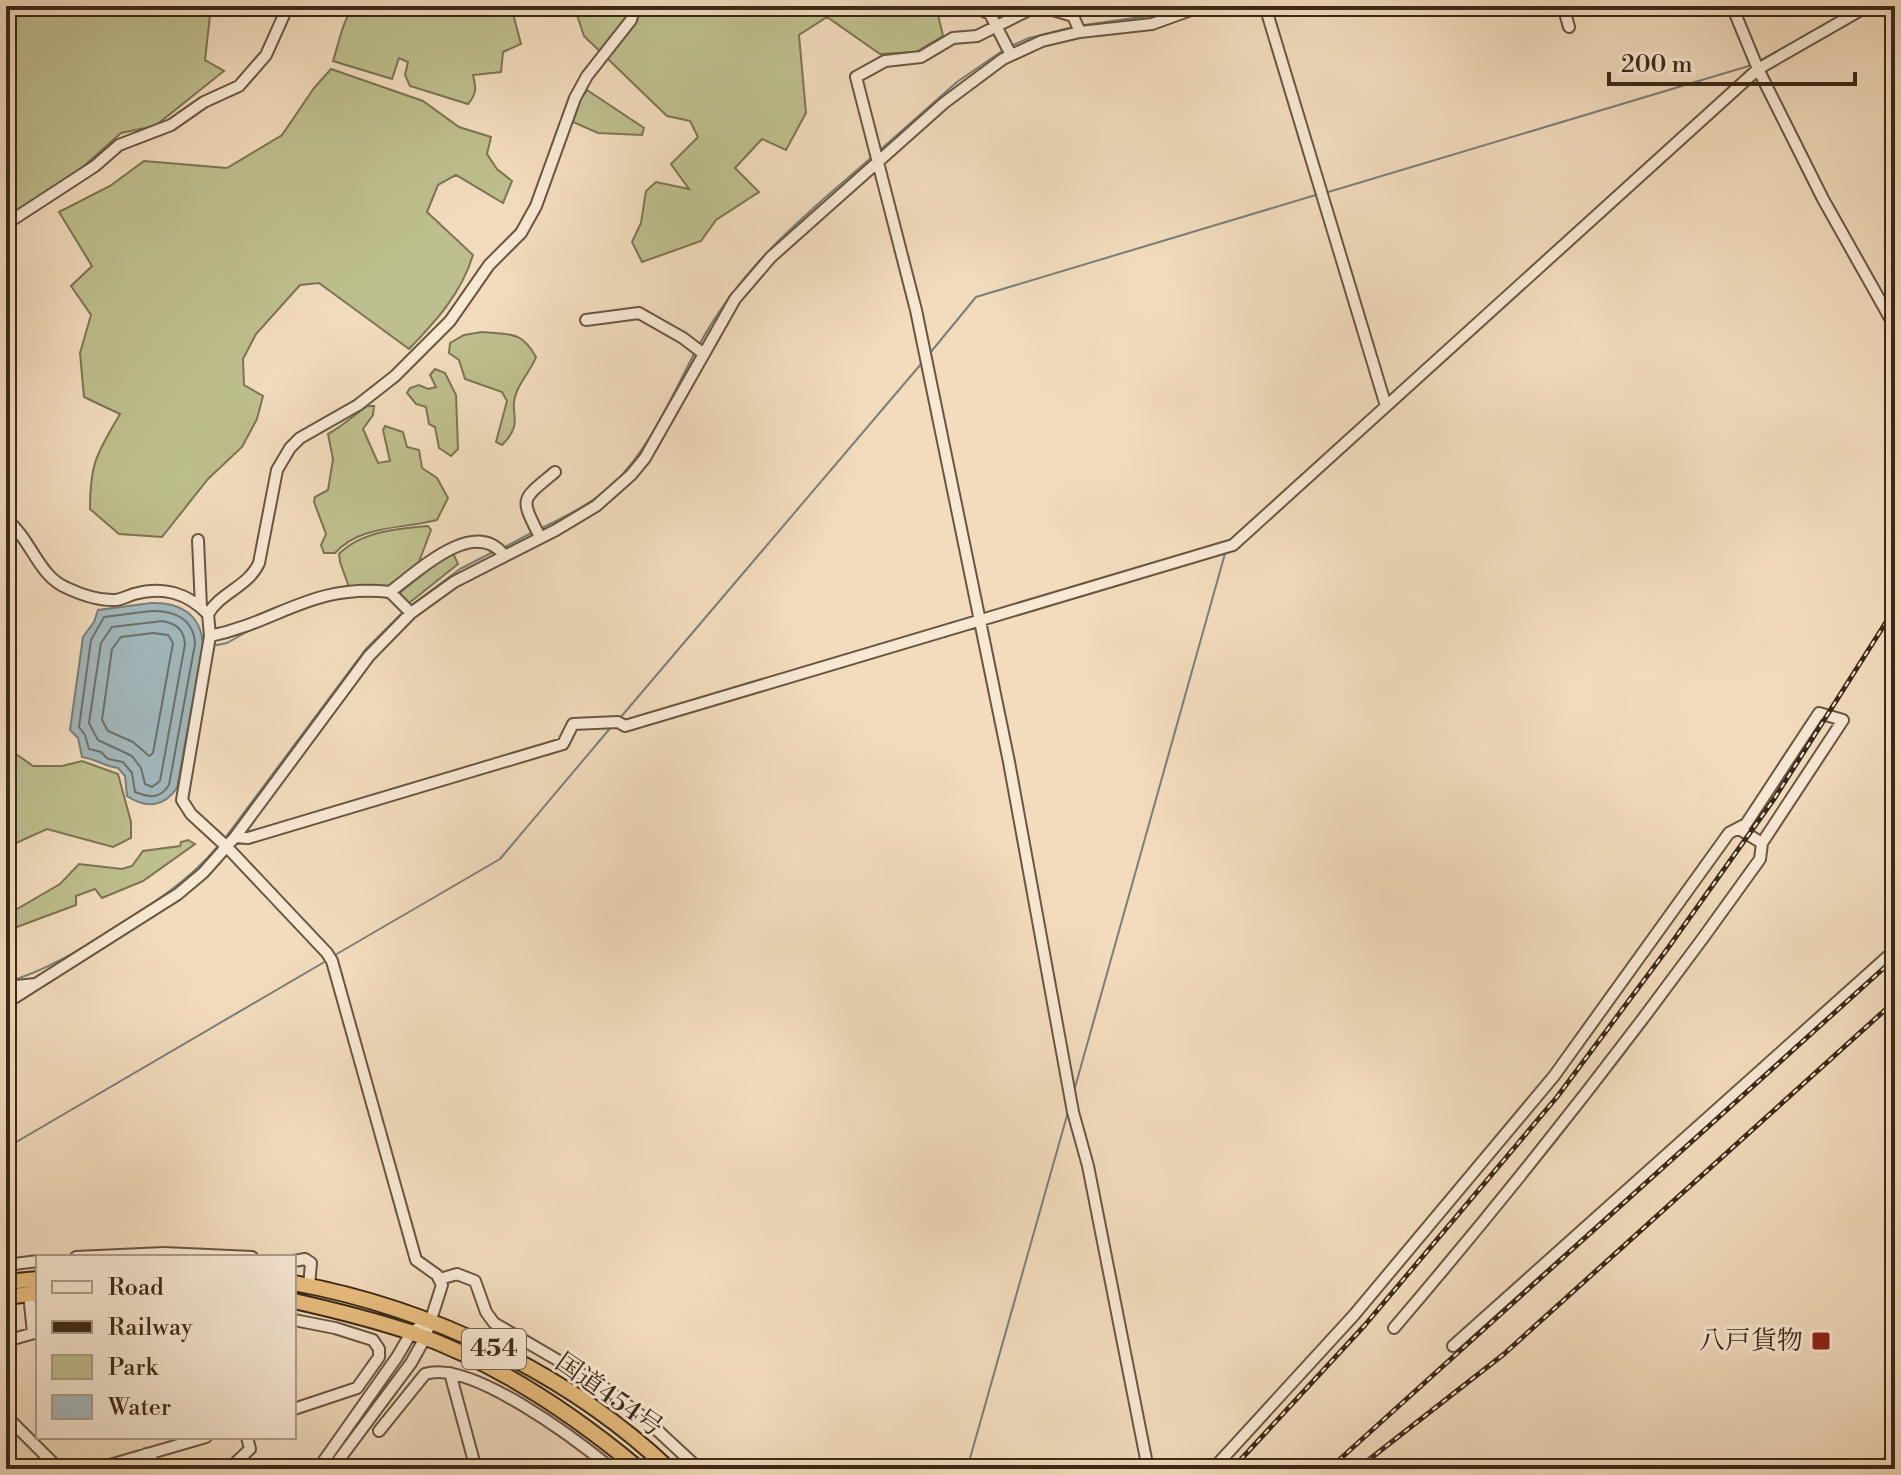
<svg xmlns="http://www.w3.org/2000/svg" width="1901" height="1475" font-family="'Libre Bodoni','Noto Serif JP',serif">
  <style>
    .green { fill: #bebf8e; stroke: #7c7453; stroke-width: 2 }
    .water { fill: #a2b8bd; stroke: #797f7b; stroke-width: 2 }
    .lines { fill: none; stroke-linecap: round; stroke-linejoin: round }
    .shore { stroke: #6e706a; stroke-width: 2 }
    .stream { stroke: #797f7b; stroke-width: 2 }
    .minor-casing { stroke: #695641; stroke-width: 14 }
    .highway-casing { stroke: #3b2918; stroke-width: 18 }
    .minor { stroke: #f7e8d4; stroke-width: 10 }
    .highway { stroke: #e9be7e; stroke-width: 14 }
    .rail-casing { stroke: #3b2918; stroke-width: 5 }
    .rail { stroke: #f7e8d4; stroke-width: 2; stroke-dasharray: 6; stroke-linecap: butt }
    .poi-dot { fill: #8f2418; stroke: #f7e8d4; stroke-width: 3 }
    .labels { text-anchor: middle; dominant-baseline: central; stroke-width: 6; stroke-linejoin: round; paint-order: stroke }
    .shield { fill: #f7e8d4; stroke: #736250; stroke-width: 2 }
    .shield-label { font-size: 24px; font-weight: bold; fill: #3b2918 }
    .poi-label { font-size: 26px; fill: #3b2918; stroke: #f7e8d4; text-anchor: end }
    .street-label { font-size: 26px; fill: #3b2918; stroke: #f7e8d4 }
  </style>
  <rect width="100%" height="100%" fill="#f2dcbd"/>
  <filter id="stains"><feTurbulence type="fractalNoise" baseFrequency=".0025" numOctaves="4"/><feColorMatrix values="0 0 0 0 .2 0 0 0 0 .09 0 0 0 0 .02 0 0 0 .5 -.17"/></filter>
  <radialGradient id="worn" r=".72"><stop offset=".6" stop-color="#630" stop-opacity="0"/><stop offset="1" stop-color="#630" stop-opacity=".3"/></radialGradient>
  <path class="green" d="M6,6H211L205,60L224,71L155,126L121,133L83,167L6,219Z
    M356,6H483L487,14L500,13L503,6H511L521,44L503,52L501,72L473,75C476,87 477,94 468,104L410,86L405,75L408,62L399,58L392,79L333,61C338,47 344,13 356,6Z
    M574,6H936L943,36L916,52L880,54L827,17L799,35L806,113L786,150L762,139L735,168L759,192L716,220L701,241L642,262L632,242L641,223L646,191L656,182L689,189L671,164L698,137L690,121L667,116L584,36Z
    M331,69L423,101L459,127L491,137L487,154L497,169L512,181L503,203L456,175L438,185L427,212L473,255C461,294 436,321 409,349L319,283L300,285L256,334L243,359L244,385L263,396L257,419L242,447L208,479L162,537L119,534L90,509C90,463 97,453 120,414L84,397L80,353L91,315L71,286L92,266L59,212L110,186L144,161L227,168L282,135L314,88Z
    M587,90L644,128L642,135L598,133L573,122L580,100Z
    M482,332C510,335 521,330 536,357C531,370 522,379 517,391C507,414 526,421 502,445L496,442L507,401L502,392L465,379L459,360L449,353L450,343L464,335Z
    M435,369L445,373L456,395L458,449L451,456L439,448L435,427L429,424L426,407L416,404L407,393L410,388L419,385L428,389L436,387L430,375Z
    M367,406H374L373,415L363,429L378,463L390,461L383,430L385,426L403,432L407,447L419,450L422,468L437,478L448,498L437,520C402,529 360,525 335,553H324L321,545L326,534L314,502L315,497L328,490L333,459L328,434C343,426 353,416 367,406Z
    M428,526L431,530L417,567L389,587H349L340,562L339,554C360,532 399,528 428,526Z
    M452,551L458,564L408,604L398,594Z
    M6,747L33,766H62L82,761L118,774L131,822V838L113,847L47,829L14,844L6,843Z
    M188,840L195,844L143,881L102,898L95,889L76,896V905L6,931V907L17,909L60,884L79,864L122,869L132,866L143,851L180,846L181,842Z"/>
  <path class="water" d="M151,603C180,602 201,614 203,645L177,788C164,807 146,809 127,796L125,776L118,768C104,766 96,759 82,757L78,738L70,730L83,637L94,622L98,610Z"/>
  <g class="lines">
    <path class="shore" d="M151,611C174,610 194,619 195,644L169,785C160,799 150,798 135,792L132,773L123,762L108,759L101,752L89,749L85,735L79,727L91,640L104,617Z
      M163,621C176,624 184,629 185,644L160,781L152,787L145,784L141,768L132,756L98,740L89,723L101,643L112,627Z
      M153,633L168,635L173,643L153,753L149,756L133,742L108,731L102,720L112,649L121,637Z"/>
    <path class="stream" d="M1084,25L1163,14L1185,6
      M1011,46L1029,38L1073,27
      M1758,62L1836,19
      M880,150L957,82L1005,49
      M1325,193L1752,65
      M699,345C744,263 803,217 872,157
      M930,353L976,297L1319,194
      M542,528C566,516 591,504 611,486C649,450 670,400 694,354
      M503,548L533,532
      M377,596L391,598
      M409,607L460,569L493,552
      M212,646L227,643L250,630
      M620,718L921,364
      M225,838L365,650L404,611
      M335,955L500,859L612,726
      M7,982C48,970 81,949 117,926C154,903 190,880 218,846
      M1074,1091L1226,550
      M6,1148L326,961
      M967,1469L1068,1112
      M1872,1469L1895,1448"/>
    <g class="minor-casing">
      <path id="minor" d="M1265,6L1386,406
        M1563,6L1569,27
        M1732,6L1758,69L1823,199L1895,327
        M979,9L990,14L1011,55
        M1080,32L1073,16L1046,8L1035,7L977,36L953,38L921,57L885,61L856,77L916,310L1009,762L1073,1112L1088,1166L1148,1469
        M6,224L95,166L119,145L171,125L204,102L239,86L266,55L288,6
        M586,320L639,313L683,338L704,354
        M6,519C32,540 38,576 67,588C82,595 100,601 116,600C122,599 128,596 134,594C164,586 187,593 208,614L210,636L182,800L191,814L227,847L327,953L332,961L416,1260L437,1275L442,1285L425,1338L411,1363L332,1469
        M540,537C520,497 520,501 555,472
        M198,540L201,607
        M390,592C416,573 473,517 503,554
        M208,614C221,592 248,587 259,563L277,470L290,448L300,438L358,405L395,376L450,321L489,265L521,233L536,206L575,98L587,76L631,20L635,6
        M210,636C278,622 313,583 390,592L411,613
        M1739,829L1762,843
        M235,837L248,838L563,744L573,724L618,722L625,726L1233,545L1758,69L1868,6
        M6,987L36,984
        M6,1003L178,894L203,873L235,837L369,656L411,613L454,582L556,530L596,506L631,475L645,458L735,299L771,257L944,103L1003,59L1042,41L1080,32L1152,24L1202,6
        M76,1257L164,1253L252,1257
        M294,1261L305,1259L311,1263L309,1286
        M6,1265L38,1261
        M440,1279L457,1274L475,1281L486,1312L494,1323L602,1386L643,1417L699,1469
        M29,1294L33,1333
        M294,1320L335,1328L373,1340L379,1349V1357L357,1388L294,1409
        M6,1341L38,1332
        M1453,1346L1895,950
        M450,1373L476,1469
        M6,1416L59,1469
        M379,1431L425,1374C470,1359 577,1440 612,1469
        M146,1454L161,1469
        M96,1469L206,1437
        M229,1469L250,1449L247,1437
        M318,1469L397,1357L411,1333L429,1320
        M1213,1469L1354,1315L1554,1076L1729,833L1746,824L1819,713L1843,720L1762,843L1760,859C1645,1021 1523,1177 1394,1328"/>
    </g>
    <g class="highway-casing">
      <path id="highway" d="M6,1282L38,1279
        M294,1283C430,1308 568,1373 669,1469
        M6,1297L38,1293
        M294,1301C334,1310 374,1320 413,1333C495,1362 572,1413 639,1469"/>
    </g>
    <use href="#minor" class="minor"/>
    <use href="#highway" class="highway"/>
    <g class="rail-casing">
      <path id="rail" d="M1232,1469L1365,1325L1557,1097L1668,948L1774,799L1895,608
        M1329,1469L1895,958
        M1357,1469L1504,1354L1895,1001"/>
    </g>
    <use href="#rail" class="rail"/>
  </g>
  <rect class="poi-dot" x="1811" y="1331" width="20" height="20" rx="4"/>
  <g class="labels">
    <rect class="shield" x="462" y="1329" width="64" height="40" rx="6"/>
    <g class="shield-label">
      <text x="494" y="1349">454</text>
    </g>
    <g class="poi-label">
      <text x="1803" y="1341">八戸貨物</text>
    </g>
    <g class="street-label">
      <text transform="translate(609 1395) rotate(35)">国道454号</text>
    </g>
  </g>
  <rect width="1901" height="1475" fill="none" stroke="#f2dcbd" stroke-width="32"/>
  <rect x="8" y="8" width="1885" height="1459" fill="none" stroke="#3b2918" stroke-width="4"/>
  <rect x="16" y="16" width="1869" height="1443" fill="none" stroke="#3b2918" stroke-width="2"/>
  <rect x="36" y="1255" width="260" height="184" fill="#f7e8d4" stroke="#ac9c89" stroke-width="2"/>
  <rect x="52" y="1281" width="40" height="12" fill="#f7e8d4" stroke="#ac9c89" stroke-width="2"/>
  <text x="108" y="1295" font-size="24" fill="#3b2918">Road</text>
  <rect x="52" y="1321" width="40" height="12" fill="#3b2918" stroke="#ac9c89" stroke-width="2"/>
  <text x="108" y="1335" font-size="24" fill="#3b2918">Railway</text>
  <rect x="52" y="1355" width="40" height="24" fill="#bebf8e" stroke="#ac9c89" stroke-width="2"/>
  <text x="108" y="1375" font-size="24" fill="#3b2918">Park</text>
  <rect x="52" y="1395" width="40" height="24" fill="#a2b8bd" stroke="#ac9c89" stroke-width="2"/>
  <text x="108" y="1415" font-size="24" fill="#3b2918">Water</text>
  <path d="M1609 72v12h246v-12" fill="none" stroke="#3b2918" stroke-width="4"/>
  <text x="1621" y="72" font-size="24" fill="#3b2918" stroke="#f7e8d4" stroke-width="6" paint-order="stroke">200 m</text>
  <rect width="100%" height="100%" filter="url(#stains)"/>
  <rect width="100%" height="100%" fill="url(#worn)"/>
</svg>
